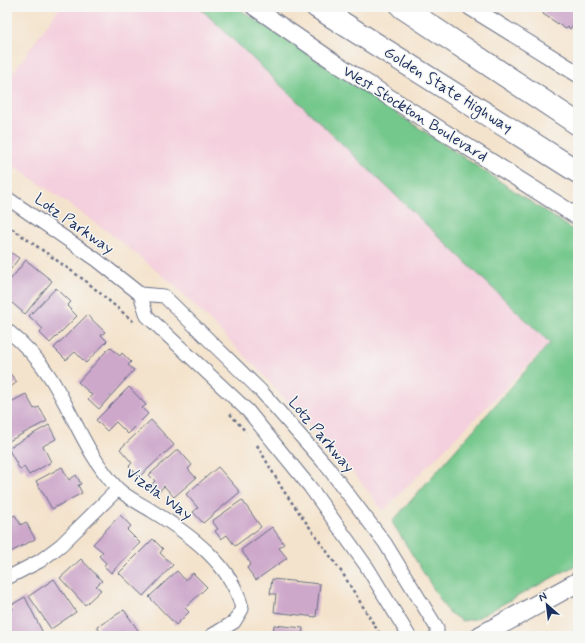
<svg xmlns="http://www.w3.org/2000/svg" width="585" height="643" font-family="Mynerve,sans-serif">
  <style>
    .built { fill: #f4cfdd }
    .green { fill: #74c88c; stroke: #487c75 }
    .building { fill: #cda8cb }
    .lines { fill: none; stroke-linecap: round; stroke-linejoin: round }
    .minor-casing { stroke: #676e84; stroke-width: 15 }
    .tertiary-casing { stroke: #676e84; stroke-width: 18 }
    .secondary-casing { stroke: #676e84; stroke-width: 21 }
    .motorway-casing { stroke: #676e84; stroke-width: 24 }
    .path { stroke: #676e84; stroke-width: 2.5; stroke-dasharray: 3 3; stroke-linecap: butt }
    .minor { stroke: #fff; stroke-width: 13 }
    .tertiary { stroke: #fff; stroke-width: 16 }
    .secondary { stroke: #fff; stroke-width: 19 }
    .motorway { stroke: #fff; stroke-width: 22 }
    .labels { text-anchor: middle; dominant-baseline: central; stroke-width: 3; stroke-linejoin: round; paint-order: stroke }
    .street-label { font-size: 16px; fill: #1b2f5e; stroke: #f6f6f2 }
  </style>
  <rect width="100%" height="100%" fill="#f6f6f2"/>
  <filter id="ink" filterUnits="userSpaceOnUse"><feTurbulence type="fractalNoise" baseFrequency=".025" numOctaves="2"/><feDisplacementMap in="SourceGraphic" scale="8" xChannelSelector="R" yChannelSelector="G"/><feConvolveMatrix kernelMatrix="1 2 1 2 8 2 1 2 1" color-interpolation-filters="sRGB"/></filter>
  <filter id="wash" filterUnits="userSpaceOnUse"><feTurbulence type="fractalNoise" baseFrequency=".012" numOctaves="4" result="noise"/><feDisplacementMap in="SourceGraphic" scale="16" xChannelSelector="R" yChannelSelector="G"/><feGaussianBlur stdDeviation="0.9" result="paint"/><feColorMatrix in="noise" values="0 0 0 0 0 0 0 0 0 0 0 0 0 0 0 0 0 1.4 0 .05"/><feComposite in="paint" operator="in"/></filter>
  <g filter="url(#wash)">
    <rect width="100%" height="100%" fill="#f4e3cc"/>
    <path class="built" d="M60,7H199L550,343L383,511L357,477L255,366L172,283L107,231L7,161V81Z"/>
    <path class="green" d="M199,7H236L578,233V564L475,619L462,621L448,612L392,522L550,343Z"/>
    <g id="blocks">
      <path class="building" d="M547,7H578V17L570,29L568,27L566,29L543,14Z
        M7,250L19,258L7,274Z
        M26,260L52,281L25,314L12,303L7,309V284Z
        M56,288L71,302L67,306L77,316L50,343L40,333L43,329L29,316Z
        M87,315L105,332L101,335L107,341L86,363L75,352L66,360L54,348Z
        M110,347L120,356L122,353L131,362L128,365L134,370L99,409L88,399L92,395L78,382Z
        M7,370L17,382L7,390Z
        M129,387L146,405L142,408L148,414L128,434L116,422L107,431L96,420Z
        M26,394L34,409L39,407L47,421L7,442V404Z
        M151,420L174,445L139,477L129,466L132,463L120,449Z
        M49,425L56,439L43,446L51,462L29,475L24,467L20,470L8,448Z
        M178,449L192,465L188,469L196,478L174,497L164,486L159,492L152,484L155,481L149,475Z
        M62,467L69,480L76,475L81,484L78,485L82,493L52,509L36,481Z
        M218,467L240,492L203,523L193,512L198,508L186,494Z
        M242,500L261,527L235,546L227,535L221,539L215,531L218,529L212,521Z
        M15,515L21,525L26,522L35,539L7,554V520Z
        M120,515L131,526L127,530L140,543L111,573L104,566L106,563L99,556L103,552L93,544Z
        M272,527L284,544L279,548L287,558L256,580L247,568L251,564L241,550Z
        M153,539L163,549L160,553L173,565L143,596L119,573Z
        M81,559L102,581L96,586L101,590L85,605L60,578Z
        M177,571L185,580L193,573L207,587L185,608L189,612L176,625L149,597Z
        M54,579L76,612L51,629L29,596Z
        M272,579L320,584L316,617L274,612L276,594H270Z
        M25,597L43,633L37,636H32L31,633L26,636H11L7,628V612L13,609L11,605Z
        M124,610L142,636H103L97,627Z
        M274,625L303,628L302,636H273Z
        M90,630L94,636H81Z"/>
    </g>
  </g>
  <g filter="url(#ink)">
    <use href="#blocks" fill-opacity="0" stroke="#676e84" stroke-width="1"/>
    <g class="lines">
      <g class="minor-casing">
        <path id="minor" d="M7,198L97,260L140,294L164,296L261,391L326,465L385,543L437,628V636
          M140,294L147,316L248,411L310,487L367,567L409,636
          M7,330C24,344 38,358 50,377C73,413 87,456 117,488C126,497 141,504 152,511C188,533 233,565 242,609L234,622L211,636
          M7,578L40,561L61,545L118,489"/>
      </g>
      <g class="tertiary-casing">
        <path id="tertiary" d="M254,7L337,64L578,217
          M470,7L578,74"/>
      </g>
      <g class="secondary-casing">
        <path id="secondary" d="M480,636L578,582"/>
      </g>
      <g class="motorway-casing">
        <path id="motorway" d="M317,7L578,172
          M402,7L578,124"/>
      </g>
      <path class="path" d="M7,225L87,282L134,322
        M230,414L246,432
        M257,445L283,490L343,574L381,636"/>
      <use href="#minor" class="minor"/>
      <use href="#tertiary" class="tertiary"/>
      <use href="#secondary" class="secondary"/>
      <use href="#motorway" class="motorway"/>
    </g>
  </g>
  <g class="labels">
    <g class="street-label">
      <text transform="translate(448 90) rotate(32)">Golden State Highway</text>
      <text transform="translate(415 114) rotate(32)">West Stockton Boulevard</text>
      <text transform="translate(74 224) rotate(35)">Lotz Parkway</text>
      <text transform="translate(321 435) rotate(50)">Lotz Parkway</text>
      <text transform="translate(159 494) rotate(36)">Vizela Way</text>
    </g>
  </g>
  <rect width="585" height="643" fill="none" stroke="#f6f6f2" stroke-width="24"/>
  <g transform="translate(547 605) rotate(332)" stroke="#f6f6f2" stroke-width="3" paint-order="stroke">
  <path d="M0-3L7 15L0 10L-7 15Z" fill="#1b2f5e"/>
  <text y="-6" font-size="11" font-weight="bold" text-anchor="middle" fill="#1b2f5e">N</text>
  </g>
</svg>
